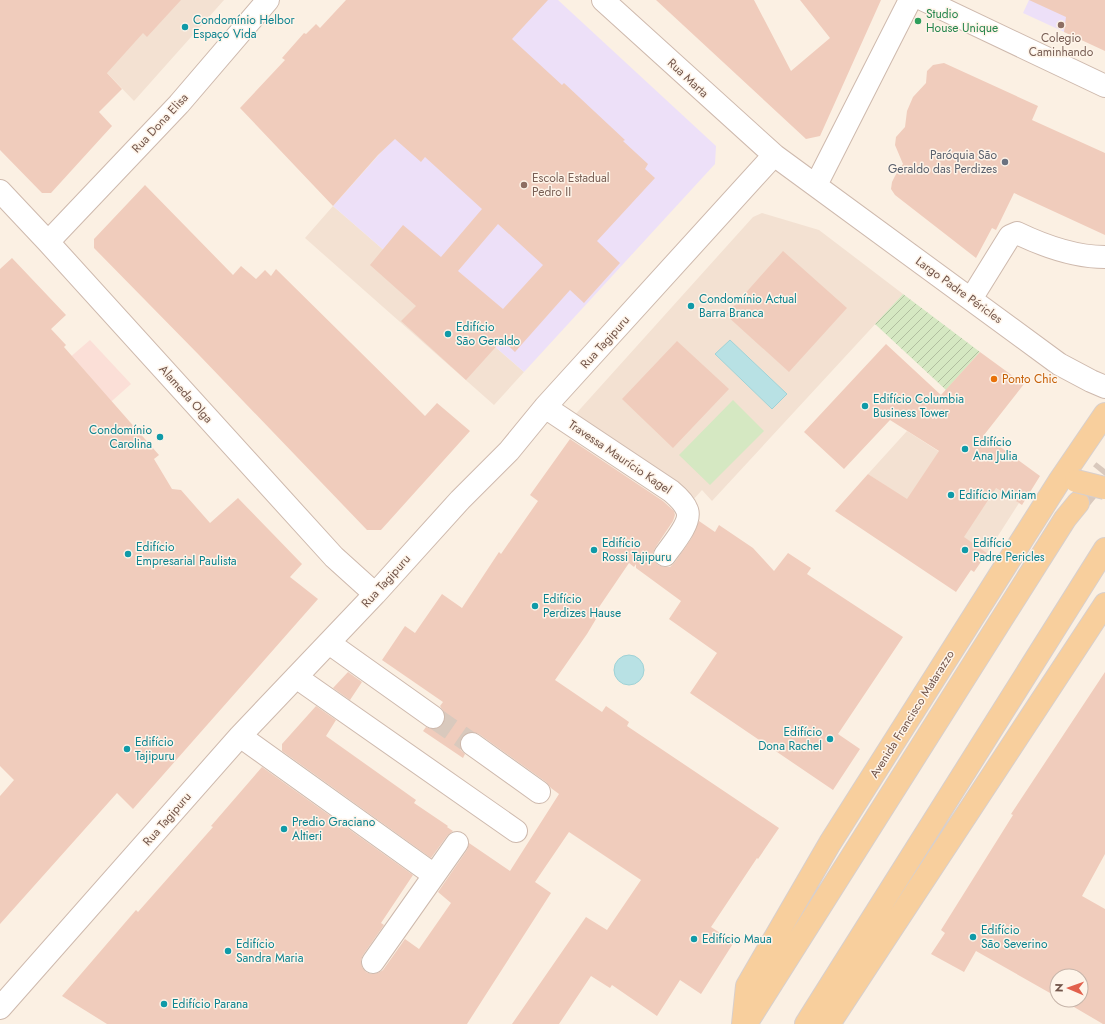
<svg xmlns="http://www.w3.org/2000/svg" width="1105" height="1024" font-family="Jost,sans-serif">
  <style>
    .residential { fill: #f3e1d2 }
    .commercial { fill: #fbdfd7 }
    .education { fill: #ede0f8 }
    .grass { fill: #d5e8c2 }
    .garden { fill: url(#garden-furrows) }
    .water { fill: #b8e1e4; stroke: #9fd2d6 }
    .building { fill: #f0ccbc; fill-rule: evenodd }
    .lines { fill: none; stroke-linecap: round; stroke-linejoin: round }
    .minor-tunnel { stroke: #d9c9bd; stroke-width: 22; stroke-dasharray: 22 11; stroke-linecap: butt }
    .major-tunnel { stroke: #d9c9bd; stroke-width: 22; stroke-dasharray: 22 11; stroke-linecap: butt }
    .minor-casing { stroke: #ceb9ad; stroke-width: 24 }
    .major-casing { stroke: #d8cfcc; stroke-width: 24 }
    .minor { stroke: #fff; stroke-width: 22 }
    .major { stroke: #f8cf9d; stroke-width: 22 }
    .major-bridge-casing { stroke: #d8cfcc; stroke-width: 24; stroke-linecap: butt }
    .major-bridge { stroke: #f8cf9d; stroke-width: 22 }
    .leisure-dot { fill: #2e9e5b; stroke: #fef4e9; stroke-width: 1.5 }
    .education-dot { fill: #8d6e63; stroke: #fef4e9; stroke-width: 1.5 }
    .culture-dot { fill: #0f9aa8; stroke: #fef4e9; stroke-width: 1.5 }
    .worship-dot { fill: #6b7280; stroke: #fef4e9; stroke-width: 1.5 }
    .food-dot { fill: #e8710a; stroke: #fef4e9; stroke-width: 1.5 }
    .labels { text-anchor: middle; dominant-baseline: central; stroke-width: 3; stroke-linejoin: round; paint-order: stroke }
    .leisure-label { font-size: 12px; fill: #27864d; stroke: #fef4e9; text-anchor: start }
    .culture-label { font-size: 12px; fill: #0d838f; stroke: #fef4e9; text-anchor: start }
    .education-label { font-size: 12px; fill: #785e54; stroke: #fef4e9 }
    .street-label { font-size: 12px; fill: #72554a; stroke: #fef4e9 }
    .worship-label { font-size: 12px; fill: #5b616d; stroke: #fef4e9; text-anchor: end }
    .food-label { font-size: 12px; fill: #c56008; stroke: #fef4e9; text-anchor: start }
  </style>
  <defs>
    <pattern id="garden-furrows" width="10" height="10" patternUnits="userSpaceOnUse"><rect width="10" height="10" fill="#d5e8c2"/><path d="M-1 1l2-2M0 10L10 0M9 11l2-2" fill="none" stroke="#b1bfa0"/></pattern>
  </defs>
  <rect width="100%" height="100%" fill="#fbf0e3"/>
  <path class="residential" d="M56,0H224L134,101L46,9Z
    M333,206L524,372L494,405L305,238Z
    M762,213L819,230L903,294L712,501L702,490L692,501L573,417L753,217Z
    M907,431L1019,503L987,553L868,474Z"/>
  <path class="commercial" d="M90,340L131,384L32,472L0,418Z"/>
  <path class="education" d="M517,0H558L716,146L715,164L524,372L333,206Z
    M1029,0H1078L1073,36L1023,13Z"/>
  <path class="grass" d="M733,400L764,431L710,485L679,455Z"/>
  <path class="garden" d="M903,294L980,352L946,390L875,324Z"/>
  <path class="water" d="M730,340L787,394L772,409L715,354Z
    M614 670a15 15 0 1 1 30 0a15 15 0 1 1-30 0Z"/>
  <path class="building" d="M0,0H181L147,37L143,33L107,73L122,89L99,112L112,126L51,193H42L0,150Z
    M346,0H548L512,39L562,85L564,83L625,140L623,141L648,164L645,169L655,178L597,241L620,263L584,303L570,290L515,352L502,340L466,380L401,321L416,306L370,265L403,225L441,257L482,209L425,157L421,162L395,139L378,155L333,206L240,108L285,60L282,58L304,33L306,34L316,24L320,28ZM498,224L543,265L503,309L458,271Z
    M656,0H754L791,71L830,38L800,0H881L820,136L806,139Z
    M1029,0H1105V51L1064,32L1066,17Z
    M944,63L1038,106L1032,120L1105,153V235L1014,193L996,230L992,228L976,258L895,195L891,189L892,182L895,176L903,164L895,145L896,137L905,127L907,111L913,97L926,83L927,71L933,65Z
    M145,185L233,275L241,266L256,279L265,270L271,276L276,269L425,416L437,403L470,431L381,530H367L199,355L94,248V239Z
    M783,251L847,308L789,372L726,315Z
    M12,258L66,315L51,329L66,345L64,347L159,455L154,459L172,489L181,490L210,523L238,498L302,564L290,577L318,599L133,809L117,793L0,924V796L14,780L0,766V269Z
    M677,341L729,389L673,448L622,399Z
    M886,344L941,395L980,352L1024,384L984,435L1040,476L1022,505L996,488L964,537L987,553L974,572L971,570L956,592L835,511L868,474L907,499L939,451L890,420L844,469L804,432Z
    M570,439L663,501L674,511L675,515L673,521L655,548L653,553L654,560L658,565L664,567H670L675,562L691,539L699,521L715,532L719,525L753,548L774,571L788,553L811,568L807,574L903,637L838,734L860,749L833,790L690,693L717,653L669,619L681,601L636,568V564L634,567L629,563L593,616L596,619L587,634L555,680L602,712L606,706L629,722L627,726L779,828L758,859L757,858L711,927L734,942L701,994L680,980L657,1016L612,985L610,988L591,976L559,1024H512L586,917L607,930L641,880L569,832L535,882L551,893L467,1024H107L62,996L136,910L138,912L213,827L211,826L262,767L413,875L381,923L384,925L363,955L361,960L362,967L366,972L371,974L378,973L383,970L405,939L419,949L451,903L438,892L467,850L469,843L510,871L559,794L551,788L546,782L479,734L473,732H467L462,737L460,743V749L465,754L463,758L423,731L426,727L431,729L438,728L443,724L445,719L444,712L440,706L443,702L382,660L405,626L415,633L442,594L462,608L499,552L501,554L538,501L530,495Z
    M348,672L362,682L350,700L333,688Z
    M1105,672V854L1082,896L1105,909V1024H1103L1062,1000H1081V976H1057V997L976,951L964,972L931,954L945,933L941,930L1013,815L1011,814Z
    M316,706L336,720L326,736L416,800L414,803L448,826L447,827L453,831L447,836L431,858L282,751V744Z"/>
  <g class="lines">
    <path class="minor-tunnel" d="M433,717L472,744"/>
    <path class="major-tunnel" d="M1081,499L1105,469"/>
    <g class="minor-casing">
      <path id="minor" d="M603,0L774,155L1059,364L1091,381L1105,387
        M924,0L1105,86
        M816,185L910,0
        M0,191L48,242L334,557L375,594
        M48,242L179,104L268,0
        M971,299L1010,236L1017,233C1044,246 1074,257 1105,257
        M545,407L671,491C677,496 684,502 687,510C692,522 672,545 665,555
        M329,643L433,717
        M296,677L516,831
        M240,736L434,875
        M472,744L539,792
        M373,962L457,843
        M0,1008L240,736L375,594L460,500L509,451L545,407L774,155"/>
    </g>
    <g class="major-casing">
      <path id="major" d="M743,1024L747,986L830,843L1060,480L1105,414
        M746,1024L1065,519L1078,503
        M806,1024L1105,549
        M829,1024L1105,604"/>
    </g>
    <use href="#minor" class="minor"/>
    <use href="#major" class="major"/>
    <g class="major-bridge-casing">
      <path id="major-bridge" d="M1076,481L1105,488"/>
    </g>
    <use href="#major-bridge" class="major-bridge"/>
  </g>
  <circle class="leisure-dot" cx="918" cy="21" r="4"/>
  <g class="education-dot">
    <circle cx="1061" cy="25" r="4"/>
    <circle cx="524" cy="185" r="4"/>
  </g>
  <g class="culture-dot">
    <circle cx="185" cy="27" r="4"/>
    <circle cx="691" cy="306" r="4"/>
    <circle cx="448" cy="334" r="4"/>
    <circle cx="865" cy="406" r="4"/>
    <circle cx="160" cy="437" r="4"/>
    <circle cx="965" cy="449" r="4"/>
    <circle cx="951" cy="495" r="4"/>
    <circle cx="594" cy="550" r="4"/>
    <circle cx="965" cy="550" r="4"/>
    <circle cx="128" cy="554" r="4"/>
    <circle cx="535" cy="606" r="4"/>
    <circle cx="830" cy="739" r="4"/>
    <circle cx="127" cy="749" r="4"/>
    <circle cx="284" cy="829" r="4"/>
    <circle cx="973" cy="937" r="4"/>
    <circle cx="694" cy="939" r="4"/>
    <circle cx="228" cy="951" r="4"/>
    <circle cx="164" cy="1004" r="4"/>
  </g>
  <circle class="worship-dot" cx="1005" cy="162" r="4"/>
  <circle class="food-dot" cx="994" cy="379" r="4"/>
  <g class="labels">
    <g class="leisure-label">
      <text x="926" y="14">Studio<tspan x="926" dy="14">House Unique</tspan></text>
    </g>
    <g class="culture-label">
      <text x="193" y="20">Condomínio Helbor<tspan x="193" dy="14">Espaço Vida</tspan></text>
      <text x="699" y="299">Condomínio Actual<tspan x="699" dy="14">Barra Branca</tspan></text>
      <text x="456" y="327">Edifício<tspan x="456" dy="14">São Geraldo</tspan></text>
      <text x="873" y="399">Edifício Columbia<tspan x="873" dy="14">Business Tower</tspan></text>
      <text x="152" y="430" text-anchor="end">Condomínio<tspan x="152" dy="14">Carolina</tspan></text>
      <text x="973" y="442">Edifício<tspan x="973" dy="14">Ana Julia</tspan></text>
      <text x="959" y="495">Edifício Miriam</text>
      <text x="602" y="543">Edifício<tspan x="602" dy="14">Rossi Tajipuru</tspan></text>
      <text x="973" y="543">Edifício<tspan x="973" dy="14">Padre Pericles</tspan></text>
      <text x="136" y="547">Edifício<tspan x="136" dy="14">Empresarial Paulista</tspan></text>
      <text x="543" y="599">Edifício<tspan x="543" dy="14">Perdizes Hause</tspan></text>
      <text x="822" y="732" text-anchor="end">Edifício<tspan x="822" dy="14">Dona Rachel</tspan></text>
      <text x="135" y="742">Edifício<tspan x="135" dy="14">Tajipuru</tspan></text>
      <text x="292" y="822">Predio Graciano<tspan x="292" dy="14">Altieri</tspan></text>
      <text x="981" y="930">Edifício<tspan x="981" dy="14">São Severino</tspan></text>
      <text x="702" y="939">Edifício Maua</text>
      <text x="236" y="944">Edifício<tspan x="236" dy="14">Sandra Maria</tspan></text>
      <text x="172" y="1004">Edifício Parana</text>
    </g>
    <g class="education-label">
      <text x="1061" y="38">Colegio<tspan x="1061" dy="14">Caminhando</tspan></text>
      <text x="532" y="178" text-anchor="start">Escola Estadual<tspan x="532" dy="14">Pedro II</tspan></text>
    </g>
    <g class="street-label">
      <text transform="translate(688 78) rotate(43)">Rua Marta</text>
      <text transform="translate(160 123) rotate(-47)">Rua Dona Elisa</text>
      <text transform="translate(959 290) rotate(36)">Largo Padre Péricles</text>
      <text transform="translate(605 342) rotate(-48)">Rua Tagipuru</text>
      <text transform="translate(186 394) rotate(48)">Alameda Olga</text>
      <text transform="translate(620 457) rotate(34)">Travessa Maurício Kagel</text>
      <text transform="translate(386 581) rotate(-48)">Rua Tagipuru</text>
      <text transform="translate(912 714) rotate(-58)">Avenida Francisco Matarazzo</text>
      <text transform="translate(167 819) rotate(-49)">Rua Tagipuru</text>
    </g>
    <g class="worship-label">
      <text x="997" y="155">Paróquia São<tspan x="997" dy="14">Geraldo das Perdizes</tspan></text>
    </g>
    <g class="food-label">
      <text x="1002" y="379">Ponto Chic</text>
    </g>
  </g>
  <g transform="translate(1069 988) rotate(272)"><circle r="19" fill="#fef4e9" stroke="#c6b4a9"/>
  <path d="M0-3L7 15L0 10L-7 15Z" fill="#e2604c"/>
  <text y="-6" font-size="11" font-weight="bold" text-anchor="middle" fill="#72554a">N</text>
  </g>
</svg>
